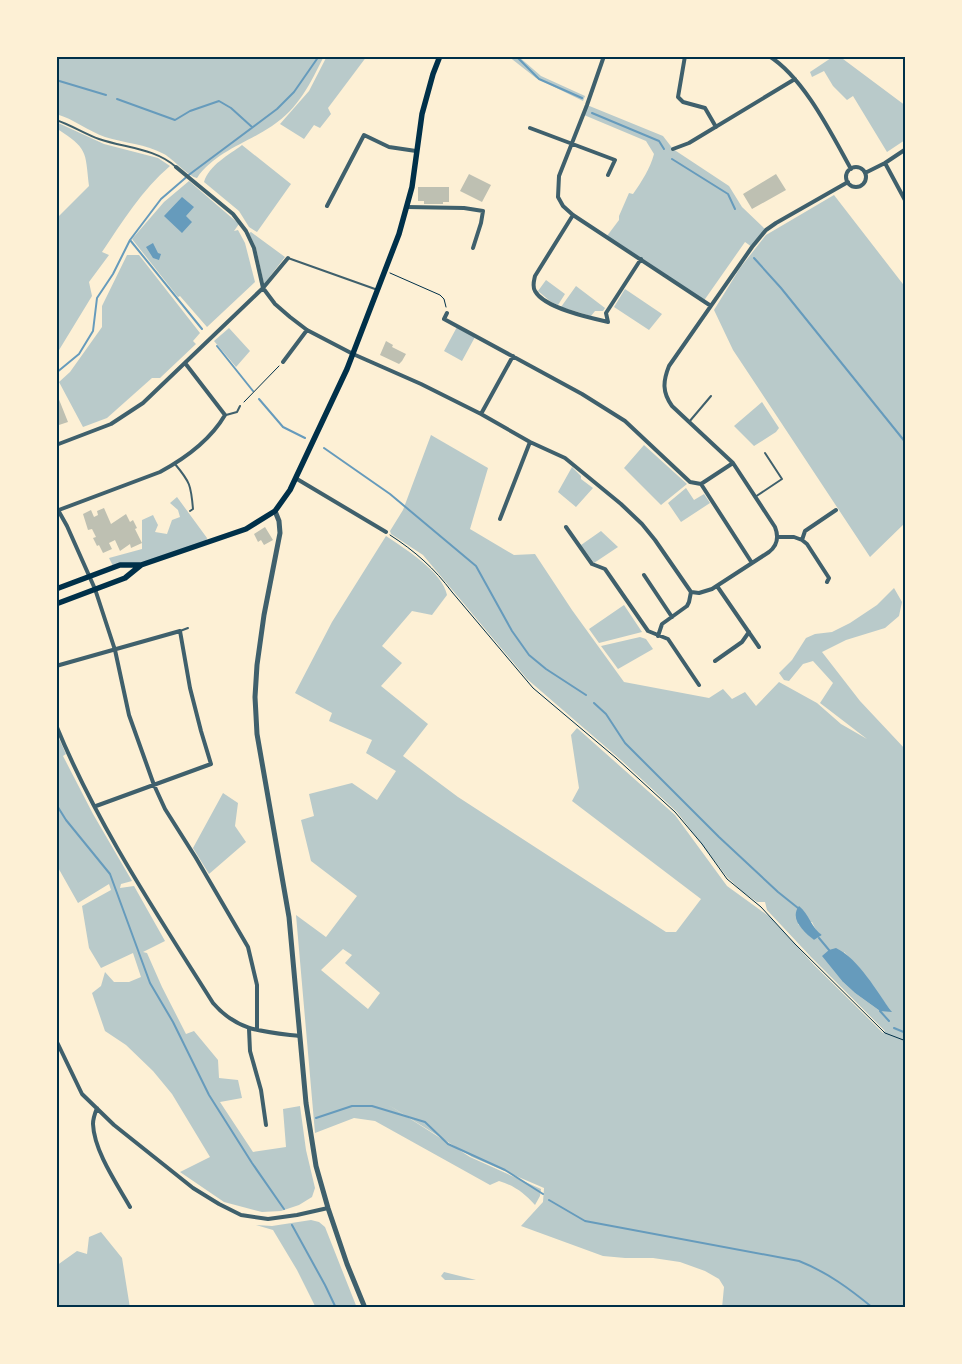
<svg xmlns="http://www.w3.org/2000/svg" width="962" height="1364" font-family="'Public Sans',sans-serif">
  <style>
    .green { fill: #b9caca; fill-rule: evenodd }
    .water { fill: #669bbc }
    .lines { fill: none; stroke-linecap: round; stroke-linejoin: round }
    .stream { stroke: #669bbc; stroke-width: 2 }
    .building { fill: #bec0b2 }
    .path { stroke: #003049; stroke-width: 1 }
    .service { stroke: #3f606c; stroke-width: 2 }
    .minor { stroke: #3f606c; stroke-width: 4 }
    .tertiary { stroke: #3f606c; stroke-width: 5 }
    .secondary { stroke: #003049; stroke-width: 5.5 }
    .neatline { fill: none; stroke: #003049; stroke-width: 2 }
  </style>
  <rect width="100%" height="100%" fill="#fdf0d5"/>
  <path class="green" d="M56,56H324C310,84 299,108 272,126C247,143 215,152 197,178C189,177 173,159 164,154C146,144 124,143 105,137C88,131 74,119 56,114Z
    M327,56H367L328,108L331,114L320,128L314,125L304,139L280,124L309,91Z
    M508,56H518L541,76L585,96L583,101L536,78Z
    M834,56H839L906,106L905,140L887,152L853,96L847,100L833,86L824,71L812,77L810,72Z
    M587,105L663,136L673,149L729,186L742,207L766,230L752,247L745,242L703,302L607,236L619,220V216L629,193L633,194C642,181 650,169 654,154L646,141L584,115Z
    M56,122L104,144L158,158L170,166C142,190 122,222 102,252L109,255L89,282L92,296L56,355V223L58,221L57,218L89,186C85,150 88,149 56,128Z
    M242,145L291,184L257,232L249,227L239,211L204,182C209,165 229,155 242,145Z
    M189,181L239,224L234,231L238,230L245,243L255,282L207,327L180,296L178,297L132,239L164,202Z
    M834,195L906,288V522L870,557L733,350L714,310L740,268L766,235Z
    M251,232L285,257L264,284L256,248L249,233Z
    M127,255H139L200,333L193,341L196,344L160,378H152L107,418L83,427L59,382L70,372L102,327V306Z
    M546,280L565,294L558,305L551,302L538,291Z
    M576,286L605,308L603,311H595L591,316L561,307Z
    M625,289L662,314L649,330L614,307Z
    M457,327L475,337L462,361L444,351Z
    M229,328L250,351L236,367L214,341Z
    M762,402L779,428L776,432L754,446L734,426Z
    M431,435L488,468L470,529L514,555L535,554L572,610L624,682L709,698L723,689L732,699L745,692L756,706L779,682L817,703L841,724L867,739L820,703L833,683L813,661L803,664L789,681L784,680L779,673L792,660L806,638L815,634L832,632L850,623L877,605L894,588L902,602L899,616L885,628L846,640L822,652L860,701L906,750V1308H722L724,1287L719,1279L705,1271L680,1262L653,1258H625L603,1256L521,1226L543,1202L544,1188L472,1157L387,1104L470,1157L541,1189L540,1196L535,1205C524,1193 515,1186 499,1181L490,1185L375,1121L354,1118L315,1133L296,915L326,937L357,896L311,861L301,820L314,816L309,794L352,783L377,800L396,771L366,753L372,740L329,721L332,713L295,693L332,622L386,536C405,549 443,572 447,595L432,615L412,611L382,646L402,663L381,686L428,724L403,756L458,797L666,932H676L701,899L572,801L579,788L571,735L577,728L675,815L727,886L770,917L814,965L883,1033L885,1031L811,957L767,910L765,902H757L743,892L727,877L677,812L622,761L527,679L423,555L391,534L390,531L403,510ZM812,922L817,932L822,935L814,940L798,924ZM343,949L352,955L345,963L380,993L368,1009L321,970ZM844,952L859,968L891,1011H880L855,993L843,982Z
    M644,445L687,484L661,505L624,468Z
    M572,467L581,476V479L593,488L576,507L558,492Z
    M686,488L694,500L704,494L710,503L681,522L668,503Z
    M177,497L207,538L206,542L139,564L113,566L109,558L142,549V520L153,515L158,525L155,532L167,534L172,520L180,517L178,510L170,503Z
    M601,531L618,547L594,563L581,545Z
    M624,605L642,632L599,643L589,629Z
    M640,637L646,639L653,649L618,669L601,646Z
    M56,732L66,754L63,756L93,814L132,881L121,884L120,888L134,886L165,941L143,952L147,953L162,987L186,1034L194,1031L218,1060L219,1078L238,1080L242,1098L220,1102L253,1152L286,1147L283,1109L300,1106L306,1150L315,1188L312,1197L299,1205L281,1211L262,1212L224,1202L180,1172L210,1157L172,1094L153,1071L126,1045L105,1031L92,993L101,986L105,972L114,982H129L141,977L133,953L101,968L89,948L82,906L111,890L109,884L78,903L56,864Z
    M223,793L238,803L235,826L246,842L209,874L193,848Z
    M311,1220L319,1222L325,1227L357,1308H316L297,1270L273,1230L256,1225L272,1226Z
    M101,1232L122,1258L130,1308H56V1266L77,1251L87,1254L89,1237Z
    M444,1272L476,1280H445L441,1276Z"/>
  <path class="water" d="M182,197L194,207L186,216L192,222L182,233L164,216Z
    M153,243L158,253L161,254L159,260L153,258L146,247Z
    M799,906C809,914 812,929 822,935L814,940C804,932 789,919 799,906Z
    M836,948C860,960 876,991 892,1012L880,1011L855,993L843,982L822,956L829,950Z"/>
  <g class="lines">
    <path class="stream" d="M516,56L539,79L582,98
      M56,80L106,95
      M117,99L175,120L190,111L219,101L231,108L252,127
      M592,113L659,141L664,149
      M672,159L728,194L735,209
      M130,240L202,329
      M754,258L781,288L906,443
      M217,346L253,391
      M56,373L79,354L93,331L97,298L113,274L130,240L161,199L190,174L277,109L294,92L319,56
      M259,399L283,427L305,438
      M324,448L390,494L476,566L512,631L529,655L546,669L586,695
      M594,703L606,714L625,743L719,837L778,892L798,908
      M56,804L66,820L110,874L150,983L173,1022L209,1095L252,1163L284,1209
      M819,938L829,950
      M880,1011L889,1021
      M894,1028L906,1033
      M316,1118L352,1106H372L425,1122L448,1144L505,1170L543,1194
      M549,1200L585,1221L799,1261C827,1272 850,1289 873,1308
      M292,1225L325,1285L336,1308"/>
  </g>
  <path class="building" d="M469,174L491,185L482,202L460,191Z
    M776,174L786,190L752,209L743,194Z
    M418,187H449V202H443V204H424V201H418Z
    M386,341L393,345L392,347L406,354L402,361L399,364L380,355Z
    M56,392L68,422L56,426Z
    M104,508L111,524L126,514L130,522L133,520L137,528L135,529L142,543L131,548L130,544L120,551L115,540L109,543L112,549L103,553L99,545L97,546L93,538L96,537L92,529L88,530L83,514L91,510L94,517L98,515L97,511Z
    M265,527L273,540L264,545L261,540L258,542L254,534Z"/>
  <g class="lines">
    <path class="path" d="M390,273L440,295L444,299L446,307
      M244,402L279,366
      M390,535C415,551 435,569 452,592L533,688L616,758L675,812L702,844L727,879L761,907L795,944L885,1033L906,1041"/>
    <path class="service" d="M56,120C71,125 85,134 99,139C125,148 155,148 176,167
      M288,258L375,289
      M226,415L237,412L240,406
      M689,422L711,396
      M175,464C190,482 191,485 193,509L190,511
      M755,497L782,479L765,453
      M180,631L188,628"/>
    <path class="minor" d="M604,56L587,105L559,176L558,197L563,206L573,215L711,306
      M685,56L678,97L683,102L705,108L716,127
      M769,56C804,78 831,133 851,169
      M530,128L615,160L608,175
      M673,149L689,143L795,79
      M885,163L906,202
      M176,167L233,214L246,231L254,248L263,288L275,304L290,317L307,330L353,354L421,384L481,414L530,442L565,458L621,504L642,524L655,540L691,592
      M846 177a10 10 0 1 1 20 0a10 10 0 1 1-20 0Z
      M865,173L885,163L906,149
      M327,206L364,135L389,147L416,151
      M407,207L464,208L483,211L481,223L473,248
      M573,215L535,276C534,281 532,286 535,291C544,308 590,318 608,322L606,313L641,259
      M447,313L444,319L582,394L625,421L690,482L701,484L733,463
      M283,362L307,330
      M481,414L513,356
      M56,445L111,424L143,403L263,288L288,258
      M297,479L386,532
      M701,484L752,563
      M58,510L67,526L95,589L115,650L129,715L154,785L165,809L196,858L248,947L257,985V1030
      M56,511L160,472C184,459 211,439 225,415L185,363
      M500,519L530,442
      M566,527L592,564L605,569L648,631L668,639L699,685
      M778,537H794L802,540L807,544L829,578L827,582
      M802,540L805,531L836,510
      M644,575L672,617
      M717,586L759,647
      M691,592L699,593L712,589L769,552C778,545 779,537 775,527L733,463L672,406C662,392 663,381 669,366L752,247L766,230L776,223L848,182
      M658,636L662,624L687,606L689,602L691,592
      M715,661L742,642L749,632
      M56,666L180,631L190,688L201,731L211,764L96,806
      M56,725C96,823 157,914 213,1003C238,1032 265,1032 300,1036
      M249,1029L250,1051L261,1090L266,1125
      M56,1040L82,1094L114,1125L193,1188L219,1204L241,1215L268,1219L297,1215L328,1208
      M97,1108C95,1113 93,1119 93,1124C94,1151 117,1184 130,1207"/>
    <path class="tertiary" d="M275,511L279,521L280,533L264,615L257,665L255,697L257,734L289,917L306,1103L316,1166L328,1208L347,1264L365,1308"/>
    <path class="secondary" d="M56,589L120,565H141
      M56,604L125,578L141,565L246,529L275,511L290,490L347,369L399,234L412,187L422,114L433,74L440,56"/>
  </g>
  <rect width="962" height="1364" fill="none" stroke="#fdf0d5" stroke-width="115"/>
  <rect x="58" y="58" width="846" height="1248" class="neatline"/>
</svg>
